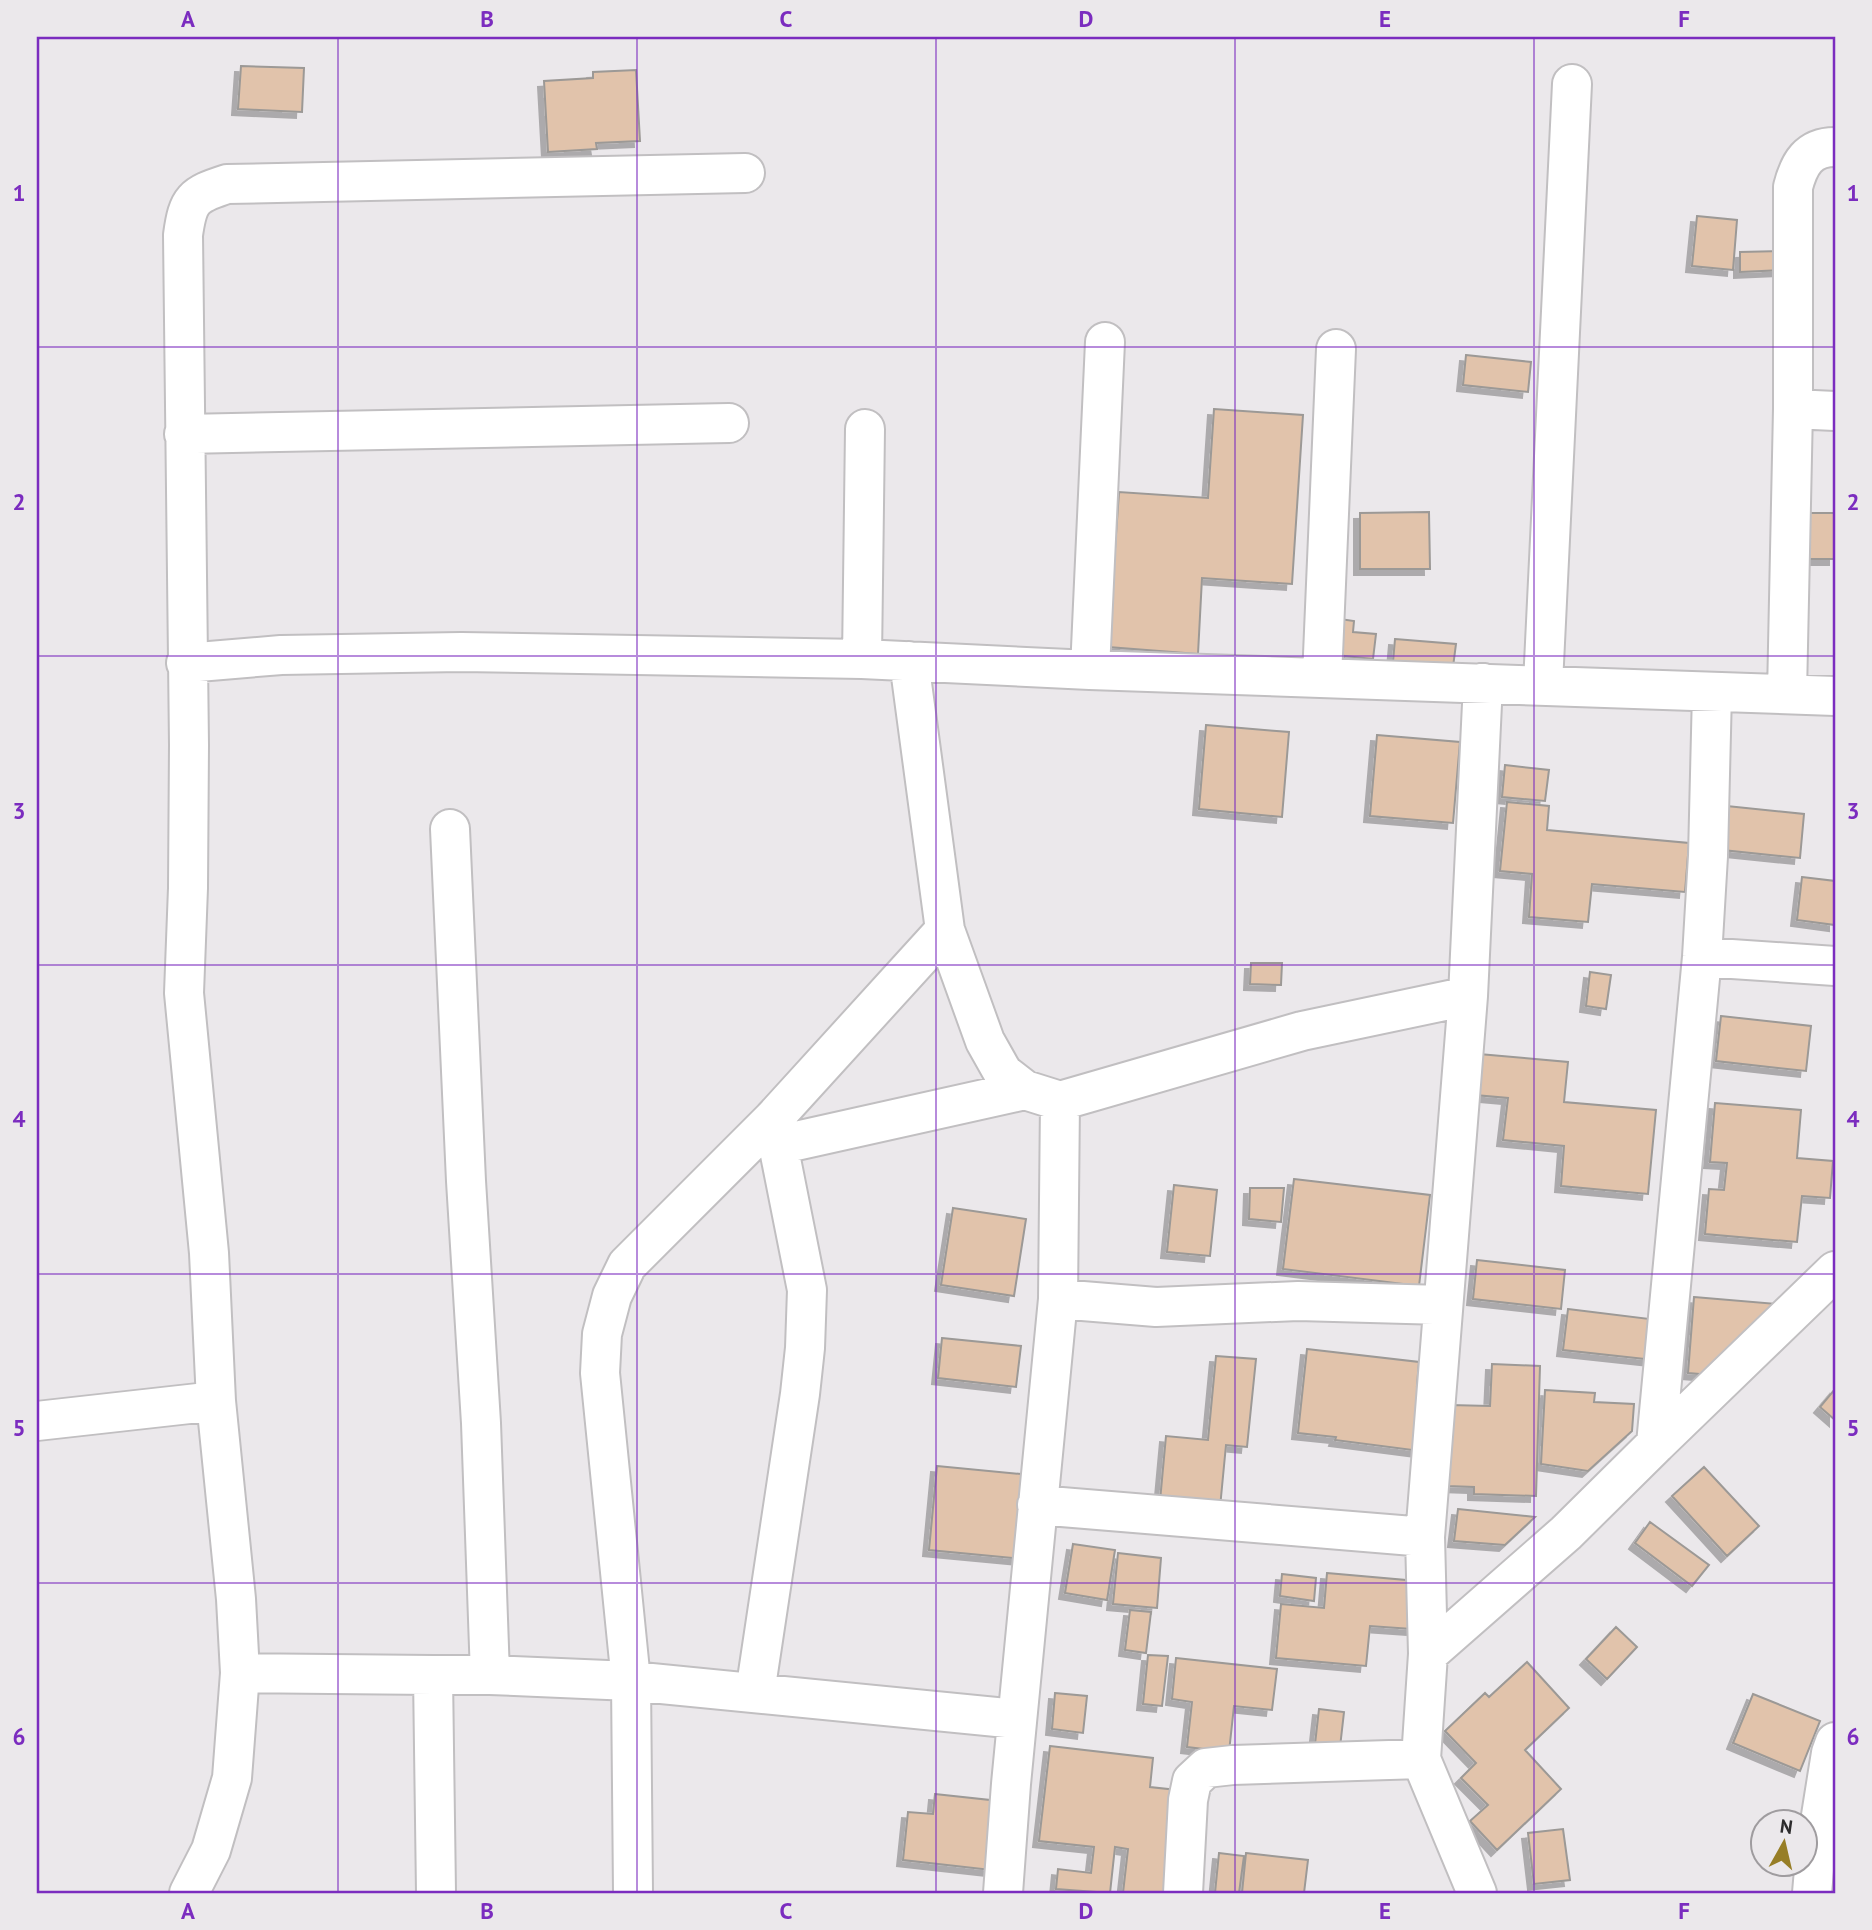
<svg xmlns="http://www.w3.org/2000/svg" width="1872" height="1930" font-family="'PT Sans',sans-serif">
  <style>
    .building { fill: #e1c3ab; stroke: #9c9996; stroke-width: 2; filter: url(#shadow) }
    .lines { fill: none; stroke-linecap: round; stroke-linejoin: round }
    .minor-casing { stroke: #c1bfc1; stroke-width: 42 }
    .minor { stroke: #fff; stroke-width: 38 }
    .grid { fill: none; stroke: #7b2cbf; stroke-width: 2; stroke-opacity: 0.55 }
    .neatline { fill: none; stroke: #7b2cbf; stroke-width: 2.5 }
    .grid-label { font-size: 23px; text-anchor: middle; font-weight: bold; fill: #7b2cbf }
  </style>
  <defs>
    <filter id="shadow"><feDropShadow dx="-6" dy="6" stdDeviation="0" flood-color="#0004"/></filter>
  </defs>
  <rect width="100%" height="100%" fill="#ebe8eb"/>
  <path class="building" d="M241,66L304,68L302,112L238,109Z
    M636,70L640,141L596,143L597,149L548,152L544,81L593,78V72Z
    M1697,216L1737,220L1733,270L1692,266Z
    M1782,251L1783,270L1740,272V252Z
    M1466,355L1531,362L1528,392L1463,385Z
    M1214,409L1303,415L1292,584L1202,578L1198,654L1108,647L1119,492L1208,498Z
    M1429,512L1430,569H1360V513Z
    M1810,513H1835V559H1809Z
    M1340,619L1354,621L1353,632L1376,634L1373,659L1336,655Z
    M1395,639L1456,644L1453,667L1393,662Z
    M1206,725L1289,732L1282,817L1199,809Z
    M1377,735L1460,742L1453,823L1370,816Z
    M1505,765L1549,770L1545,801L1502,797Z
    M1507,802L1549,806L1547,830L1689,843L1685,892L1592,884L1588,922L1529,917L1532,874L1500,871Z
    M1717,805L1804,814L1800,858L1713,849Z
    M1802,877L1835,881V925L1797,920Z
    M1251,963H1282L1281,985L1250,984Z
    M1590,972L1611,975L1606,1009L1586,1006Z
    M1721,1016L1811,1026L1806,1071L1716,1061Z
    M1479,1054L1568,1062L1564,1102L1656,1110L1648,1194L1561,1186L1564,1146L1503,1140L1508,1098L1475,1095Z
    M1715,1103L1801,1110L1797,1158L1833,1161L1830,1198L1802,1196L1797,1242L1705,1234L1709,1189L1724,1190L1727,1163L1710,1162Z
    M1294,1179L1430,1195L1419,1286L1283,1269Z
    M1174,1185L1217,1190L1210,1256L1167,1252Z
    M1250,1188H1284L1281,1222L1249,1219Z
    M953,1208L1026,1219L1014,1296L941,1285Z
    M1477,1260L1565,1270L1561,1309L1473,1299Z
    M1694,1297L1777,1304L1712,1375L1688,1373Z
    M1568,1309L1658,1320L1654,1360L1563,1350Z
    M942,1338L1021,1346L1016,1387L938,1378Z
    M1307,1349L1419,1362L1417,1386L1427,1387L1420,1451L1335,1440L1336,1437L1298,1433Z
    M1216,1356L1256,1359L1247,1447L1226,1445L1219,1518L1159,1512L1166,1436L1208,1440Z
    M1492,1364L1540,1366L1536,1496L1474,1494V1487L1447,1486L1450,1405L1490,1406Z
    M1835,1389V1420L1820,1407Z
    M1545,1390L1595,1393L1594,1402L1634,1404L1632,1431L1588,1471L1541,1464Z
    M937,1466L1031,1475L1023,1559L929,1550Z
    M1704,1467L1759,1526L1727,1556L1672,1496Z
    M1458,1509L1535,1517L1505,1545L1454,1541Z
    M1650,1522L1709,1565L1692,1586L1635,1543Z
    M1073,1544L1115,1550L1107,1600L1065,1593Z
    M1118,1553L1161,1558L1157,1608L1113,1604Z
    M1327,1573L1417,1581L1412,1629L1370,1626L1366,1666L1276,1658L1281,1604L1324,1608Z
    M1282,1574L1316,1578L1314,1601L1280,1596Z
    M1130,1610L1151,1612L1146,1653L1125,1650Z
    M1616,1627L1637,1647L1607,1679L1586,1659Z
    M1148,1655L1168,1656L1162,1706L1143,1704Z
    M1176,1658L1277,1669L1272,1710L1234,1706L1229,1752L1187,1747L1192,1702L1172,1699Z
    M1527,1662L1569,1708L1525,1750L1561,1789L1497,1850L1470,1821L1488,1805L1461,1778L1476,1763L1445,1731L1485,1693L1489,1697Z
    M1055,1693L1087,1696L1083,1733L1052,1729Z
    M1753,1694L1820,1721L1800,1771L1733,1743Z
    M1319,1709L1344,1712L1339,1756L1314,1753Z
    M1050,1746L1153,1758L1150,1787L1177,1790L1165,1893H1123L1128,1849L1115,1847L1110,1893L1056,1889L1058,1869L1091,1873L1094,1847L1039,1841Z
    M935,1794L999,1801L991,1870L903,1860L908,1812L933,1814Z
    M1563,1829L1570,1880L1534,1884L1528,1833Z
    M1219,1853L1244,1856L1239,1893H1215Z
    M1246,1853L1308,1860L1304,1893H1242Z"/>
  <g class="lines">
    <g class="minor-casing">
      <path id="minor" d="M1793,409V187C1799,164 1808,147 1835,147
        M184,434L729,423
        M862,659L865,429
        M909,661L945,930L985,1041L1003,1073L1025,1090L1060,1101
        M186,663L281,655L461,652L862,659L1090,670L1835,696
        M1090,670L1105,342
        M1322,678L1336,349
        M1543,684L1572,84
        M1787,694L1793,409L1835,411
        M945,930L773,1119L627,1265L612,1296L602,1334L600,1373L631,1681L1017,1719
        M1702,957L1835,966
        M778,1145L1025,1090
        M1058,1299L1156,1307L1298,1301L1443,1305
        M216,1401L209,1253L184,993L188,888L189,745L183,235C188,199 193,195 227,184L745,173
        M37,1421L216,1401L236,1599L240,1673L232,1778L211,1850L189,1893
        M1656,1444L1835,1271
        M1037,1505L1425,1537
        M1428,1654L1425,1537L1468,996L1483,683
        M240,1673L433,1675L436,1893
        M433,1675H490L481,1423L466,1181L450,829
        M490,1675L631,1681L633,1893
        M755,1693L800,1394L805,1348L807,1290L773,1119
        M1003,1893L1011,1784L1058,1299L1060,1101L1302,1031L1468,996
        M1183,1893L1188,1800L1192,1781L1206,1768L1233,1765L1421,1759
        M1477,1893L1421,1759L1428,1654L1566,1533L1656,1444L1702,957L1708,856L1712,692
        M1812,1893L1816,1847L1831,1753L1835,1742"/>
    </g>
    <use href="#minor" class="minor"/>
  </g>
  <path class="grid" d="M338,37V1893M637,37V1893M936,37V1893M1235,37V1893M1534,37V1893M37,347H1835M37,656H1835M37,965H1835M37,1274H1835M37,1583H1835"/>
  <rect width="1872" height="1930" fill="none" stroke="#ebe8eb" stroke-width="77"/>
  <g transform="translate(1784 1843) rotate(8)"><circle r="33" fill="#ebe8eb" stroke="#9f9c9f" stroke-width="2"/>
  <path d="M0-5L12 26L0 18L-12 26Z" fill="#977e26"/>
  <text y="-10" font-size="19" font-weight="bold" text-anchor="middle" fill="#2c2b2c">N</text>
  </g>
  <rect x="38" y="38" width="1796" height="1854" class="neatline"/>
  <g class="grid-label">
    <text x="188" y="27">A</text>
    <text x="487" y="27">B</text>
    <text x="786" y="27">C</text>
    <text x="1086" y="27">D</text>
    <text x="1385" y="27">E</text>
    <text x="1684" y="27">F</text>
    <text x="19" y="201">1</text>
    <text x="1853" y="201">1</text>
    <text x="19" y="510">2</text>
    <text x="1853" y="510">2</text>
    <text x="19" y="819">3</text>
    <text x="1853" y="819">3</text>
    <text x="19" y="1127">4</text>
    <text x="1853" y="1127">4</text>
    <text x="19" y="1436">5</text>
    <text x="1853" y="1436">5</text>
    <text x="19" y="1745">6</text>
    <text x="1853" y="1745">6</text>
    <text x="188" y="1919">A</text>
    <text x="487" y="1919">B</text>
    <text x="786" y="1919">C</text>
    <text x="1086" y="1919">D</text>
    <text x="1385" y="1919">E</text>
    <text x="1684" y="1919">F</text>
  </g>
</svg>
